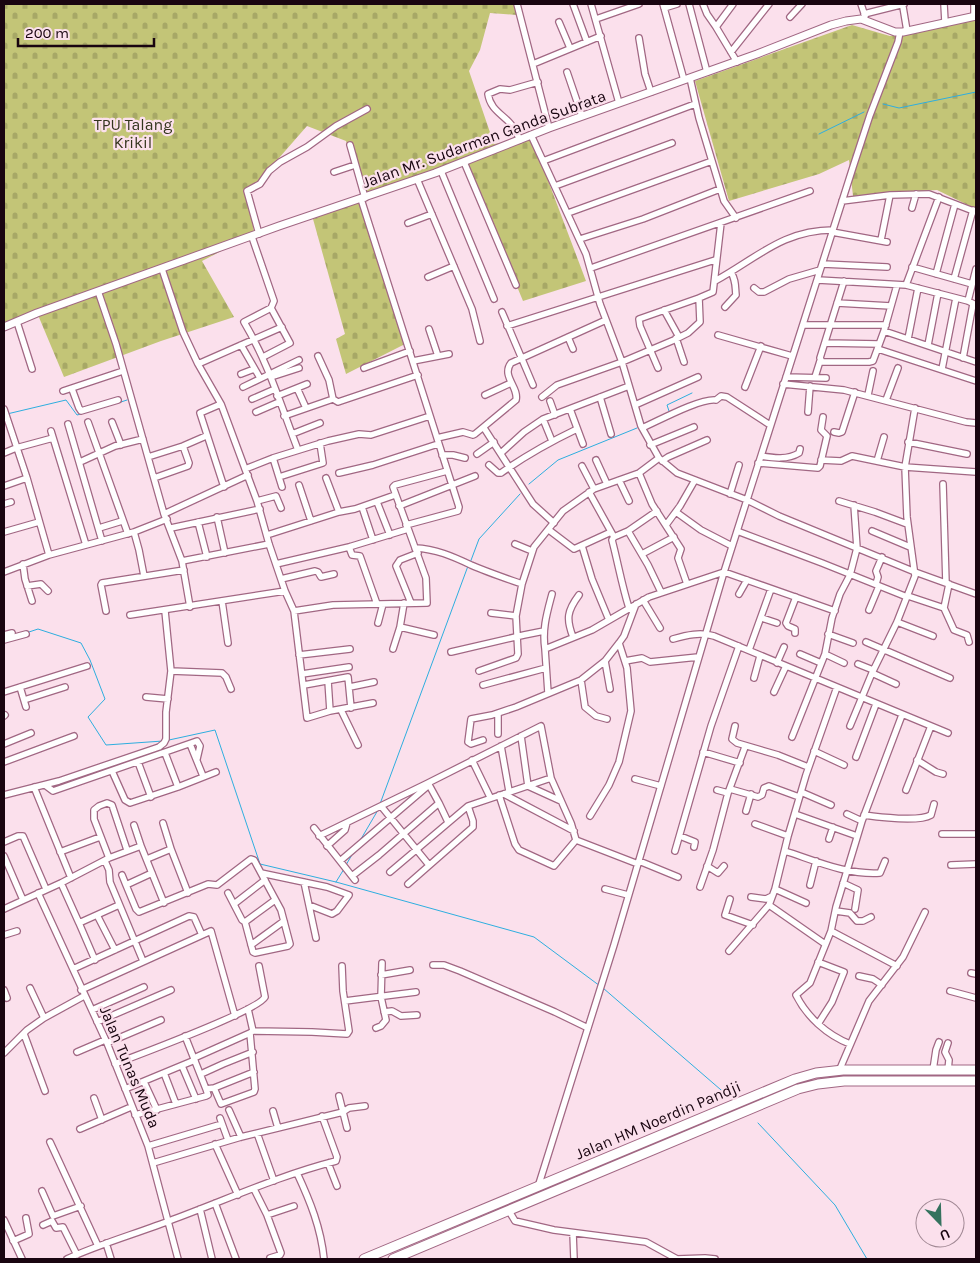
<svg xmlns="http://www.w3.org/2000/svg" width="980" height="1263" font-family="Karla,sans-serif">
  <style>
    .cemetery { fill: url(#cemetery-stones) }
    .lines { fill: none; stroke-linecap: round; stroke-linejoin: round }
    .stream { stroke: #2eaedf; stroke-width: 1 }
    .minor-casing { stroke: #a16783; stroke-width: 8 }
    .tertiary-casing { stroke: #a16783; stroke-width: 9 }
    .primary-casing { stroke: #a16783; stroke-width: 11 }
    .minor { stroke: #fff; stroke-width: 5.5 }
    .tertiary { stroke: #fff; stroke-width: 7 }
    .primary { stroke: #fff; stroke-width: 9 }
    .labels { text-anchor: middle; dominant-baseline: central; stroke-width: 4.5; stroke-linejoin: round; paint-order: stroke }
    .park-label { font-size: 16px; fill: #33341d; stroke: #fbe0ec }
    .street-label { font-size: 16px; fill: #190510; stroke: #fbe0ec }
  </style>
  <defs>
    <pattern id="cemetery-stones" width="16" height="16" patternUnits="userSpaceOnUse" patternTransform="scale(1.25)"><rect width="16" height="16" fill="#c3c577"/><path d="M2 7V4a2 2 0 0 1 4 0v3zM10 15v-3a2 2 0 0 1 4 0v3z" fill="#a7a866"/></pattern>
  </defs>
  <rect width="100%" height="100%" fill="#fbe0ec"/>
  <path class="cemetery" d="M4,4H514L517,15L490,13L480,50L469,71L494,144L532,138L586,281L523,301L465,161L362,195L346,141L307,126L250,191L254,234L202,261L234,317L161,341L64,377L38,315L4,325Z
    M976,20V209L937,190L853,196L849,160L819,174L729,201L695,81L852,25L890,36Z
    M362,200L407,343L346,374L336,339L345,334L313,219Z"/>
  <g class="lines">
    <path class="stream" d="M883,104L899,108L976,92
      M819,134L864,112
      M118,403L127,400
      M669,411L667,405L692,393
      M7,414L66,400L77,415L81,414
      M529,484L558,460L637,428
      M470,563L479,539L520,494
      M29,632L38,629L81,643L90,660L105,699L88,717L106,745L163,741
      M169,740L215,730L260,864L336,882L534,937L600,986
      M380,804L468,566
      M361,839L378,810
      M346,865L353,853
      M336,882L344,869
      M603,988L728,1096
      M758,1123L835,1205L867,1259"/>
    <g class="minor-casing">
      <path id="minor" d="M517,4L549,128
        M573,4L587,42
        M591,4L619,103
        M663,4L684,80
        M689,4L707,72
        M703,4L707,14L716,27
        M733,4L716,27L737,62
        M861,4L865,16
        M944,4L945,22
        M974,4V16
        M903,7L907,31
        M664,8L677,4
        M864,14L904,4
        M790,17L802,4
        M596,19L639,4
        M559,22L570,48
        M639,38L645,74L651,92
        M731,52L769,4
        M533,64L601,36
        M567,72L582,116
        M690,78L699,118L724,201L736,218
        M531,135L586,254L600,304L622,362L641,426L659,458L677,473L747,500L779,516L915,572L976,594
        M520,140C517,134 514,127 509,122C500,113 490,108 488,94L500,89L510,90L538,82
        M350,145L365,198
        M543,161L695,104
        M464,162L516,285
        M441,171L494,299
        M334,172L355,165
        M417,179L472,309L480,341
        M555,186L672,143
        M361,199L459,507L458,511L406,525
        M842,201L890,195L929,194L976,212
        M912,208L916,194
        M568,213L712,161
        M408,223L432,214
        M832,232L887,242
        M259,234L247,191L260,184L269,171L280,162L307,147L336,126L367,109
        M252,237L274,301L271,308L244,322C268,362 281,406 298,450
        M580,239L643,219L720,189
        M881,240L890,195
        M823,264L887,267
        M912,267L972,284
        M591,268L810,191
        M162,269L183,332L198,364L221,404L257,501L269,544L285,591L294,611L307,718L330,711L373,703
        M936,274L955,204
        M428,277L454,266
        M954,279L973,210
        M818,280L906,285L968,301L976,305
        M715,281C757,258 783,230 833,230
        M844,281L820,358L822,362H869L873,361L884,331L897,285
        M906,285L939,197
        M754,288L759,292H764L789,279L820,270
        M98,291L116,344L164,514L182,561L190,607
        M968,301L976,269
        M837,303L891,306
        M725,307L736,295C735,285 736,281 731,272
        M664,310L679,337
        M502,312L533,385
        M17,322L32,369
        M803,325H886
        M507,326L715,260
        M429,329L438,356
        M884,331L976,362
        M718,335L792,356
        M568,337L573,349
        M676,338L684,362
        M908,339L918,288
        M825,343L879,344
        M241,345L260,378
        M928,345L938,293
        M878,349L976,381
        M318,356L329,380L333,399
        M263,357L290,343L271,308
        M963,358L973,304
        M413,361L449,354
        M198,364L282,327
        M364,368L410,351
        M658,368L640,326L639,319L699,298
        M942,369L956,298
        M241,374L254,369
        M271,377L299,368
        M786,377L826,378
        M815,377L820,361
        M783,384L844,390L966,422L976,423
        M243,387L299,360
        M745,387L761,346
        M297,388L306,408
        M72,389L79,408L81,411L118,400
        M63,391L123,371
        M485,395L511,383
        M868,395L873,371
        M277,396L307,384
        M542,397L557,385L622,362L674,340L688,333L700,322L699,298L713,292L721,223
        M600,397L611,434
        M252,399L275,389
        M886,400L898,368
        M550,401L555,415
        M221,404L200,413L224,487
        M635,405L698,377
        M4,409L27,478L49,555
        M570,409L583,444
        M256,412L279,402
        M808,412L810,386
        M284,416L333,399L338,402L418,375
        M543,419L552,441
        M88,422L128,534
        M112,422L121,445
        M68,424L102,541
        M484,428L533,504L554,523
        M642,428C658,421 700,398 716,400L721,396L727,397L770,425
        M51,431L86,545
        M834,432L839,433L842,432L855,392
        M292,434L320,423
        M437,438L463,432L473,435L475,434L516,400C519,387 501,376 511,363L606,320
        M908,442L967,454
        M650,445L694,427
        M4,453L16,448L53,438
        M501,453L524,432L543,419L629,386
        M477,454L494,442
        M442,455H453L465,458
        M761,456C773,458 788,460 799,453L800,449
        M148,457L183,446L206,436
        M273,458L282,487
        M596,460L607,484
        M821,460L841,461L852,456L905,467L915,408
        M662,461L668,457L707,440
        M877,461L884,437
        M80,462L115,446L143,439
        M758,463L818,468L820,466L827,436L821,430L823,417
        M489,465L498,473H501C525,456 550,442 577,429
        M582,466L594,489
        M245,469L273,458L328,441L359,434L371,435L430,416
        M339,473L373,465L438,444
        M639,473L652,504L681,549L678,558L687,584
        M279,477L323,463L320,443
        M154,478L188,466L189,463L183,446
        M326,478L339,512
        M619,480L629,501
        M943,484L946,583
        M299,485L311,521
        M4,486L27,478
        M589,492L614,537L612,540C618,563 622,586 629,608
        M730,494L739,465
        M257,501L276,496L281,508
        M839,501L875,512L907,524
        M377,502L390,535
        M4,504L11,502
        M399,506L475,476
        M362,507L373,540
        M676,512L701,530L732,546
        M164,514L248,475
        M217,517L225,553
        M198,522L207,557
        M666,525L680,506L695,480
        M99,528L122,521
        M171,528L260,509
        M549,530L574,549L611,532
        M628,531L648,565L661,592
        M737,531L822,563L907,597
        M872,531L910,547
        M4,532L39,522
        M134,532L167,519
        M267,535L339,512L355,509L395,495
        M614,537L628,531L657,511
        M515,544L532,551
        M582,546L592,579L609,620
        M349,547L352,555L360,556L377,604
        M415,548C436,549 452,556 471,565C487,572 505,578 522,584
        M642,554L674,537
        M182,561L269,544
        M23,564L25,579L32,601
        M276,564L349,547L408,529
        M4,572L49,555L134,532L139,550L144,576
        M281,579L315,571L318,572L321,577L334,574
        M876,584L878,577L876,571L882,557
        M949,584L944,608L954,630L967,635L969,642
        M27,586L41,584L48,591
        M739,594L747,580
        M908,596L944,608
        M643,600L660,628
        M222,601L228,643
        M411,603L396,566L400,560L418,553
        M869,610L879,586
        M106,611L101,585L102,583L184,570
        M294,611L333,605L427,603L426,578L393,487L395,485L447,471
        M491,613L516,616
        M130,615L285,591
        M762,618L777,623
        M897,622L933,636
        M378,623L383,604
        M400,627L434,635
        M795,633V629L788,626L786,623L796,597
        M828,634L853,643
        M4,635L12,633
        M573,637C566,619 567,611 579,595
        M673,639C687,635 700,632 714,636L948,733
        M4,640L26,634
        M866,642L950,678
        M393,649L400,627L404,603
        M545,649C542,629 547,613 552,594
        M749,650L771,589
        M451,652L524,635L544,631
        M800,654L821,663
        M825,654L844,663
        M299,655L350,649
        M605,661L610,689
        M625,661L642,658L650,662L698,657
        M777,663L784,647
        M858,664L873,670
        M171,671L222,673L226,677L231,689
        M479,671L516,658L518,654L516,616L522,584L534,547L563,511L594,489L639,473L659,458
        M872,673L896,684
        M302,674L349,667
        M754,678L760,656
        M581,680L585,707L596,716L607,719
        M328,681L330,711
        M304,685L348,677L351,708
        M483,685L546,668
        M20,687L26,707
        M350,687L374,682
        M4,692L87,666
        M774,692L786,666
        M548,693L545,649L592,630L649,597L724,572L835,611
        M146,697L168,699
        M24,700L65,687
        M341,710L358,745
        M4,716L5,715
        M735,726L732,739L737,743L778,755L808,767
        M850,726L872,673L897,622L915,576L907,517L905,467L976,472
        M498,734V713
        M521,736L528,786
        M792,737L825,654L832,618L840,594L850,575L857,548L854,505
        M483,740L471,744L468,742L471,719L492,715L516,707L581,680L605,661L619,643L624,636L636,604
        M4,744L31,733
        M190,744L203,776
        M501,746L509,791
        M814,751L844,765
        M703,752L740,763
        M165,753L178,787
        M856,757L876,704
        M472,760L490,797
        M917,760L936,772L943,774
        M4,762L74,736
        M138,762L151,797
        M112,771L125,800L130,803L178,787L216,772
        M635,779L661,786
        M45,785L53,791L197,741L200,746L197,759
        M528,786L561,801
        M34,787L71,878
        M730,789L758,797L762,795L764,788L769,786L799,797
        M717,790L728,793
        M906,790L931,726
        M801,792L831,805
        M504,794L574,831
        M4,795L59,781L159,747L164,743L166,739V712L171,671L165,611
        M499,795L515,844L519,850L554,866L576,840
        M381,806L429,865
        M746,811L751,794
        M795,814L857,836
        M847,814L862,821
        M864,815C878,817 919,822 931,815L934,804
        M590,816L609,785L619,762L631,711L627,668L619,643
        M448,822L439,803L428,783L541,726L551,778L571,823L576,840L638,864
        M755,824L788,836
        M134,825L141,846
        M314,828L355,880
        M942,834H976
        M319,836L428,783
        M680,836L695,842L694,847
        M829,839L833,827
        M4,842L18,836H23L46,889
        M327,846L345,830L347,823
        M171,849L188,893
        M675,851L711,726L739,646
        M785,851C816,861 846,875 880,873L885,861
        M60,852L100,837
        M4,856L23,900
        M109,858L94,819V810L99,806L107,803L112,805L127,850
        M147,859L171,849L163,823
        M105,861L109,870L110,882L143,961
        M340,861L429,785
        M639,861L678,877
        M951,865L976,864
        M707,866L718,873L724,866
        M390,872L468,806L551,778
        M152,873L126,885L136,909L139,912L208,884L217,885L251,859L254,860L261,873L327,887L349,895L337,911L332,914L309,905
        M122,875L126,885
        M352,876L379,855L439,803
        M304,882L316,938
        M61,883L79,923
        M843,883L858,890L855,909
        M408,884L473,827V821L468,806
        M810,885L816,861
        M700,887L713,850L728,793L745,747
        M605,889L628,895
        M775,889L806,903
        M38,893L107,1043L148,1146L178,1259
        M228,893L242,920L245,922L253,952L255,953L288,946L290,944L281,910L261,873
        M751,897L766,899L772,896
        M730,899L725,915L753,925
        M234,904L265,880
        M769,905L825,944
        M4,909L61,883L109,858L141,846L164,903
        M836,911L850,913L857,921H863L871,917
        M97,915L115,950
        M245,922L275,900
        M831,931L897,966
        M4,935L17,931
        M251,945L284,921
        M729,951L769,905L775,889L788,836L806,775L837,687
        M95,960L79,923L119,905
        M433,965H444L460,971L555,1012L588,1028
        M73,969L189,916L194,917L202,935
        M971,973L976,974
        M381,975L410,970
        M859,976L873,979L882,985
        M30,988L44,1018
        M4,990L7,998
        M81,990L211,931L235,1016
        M950,991L976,998
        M345,1001L416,992
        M92,1010L144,987
        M384,1012L392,1011L401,1016L417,1015
        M97,1022L171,990
        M818,1024L832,1002L844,972L818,962
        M376,1028L381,1026L386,1020L381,997L382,963
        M253,1031L312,1032L347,1034L349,1031L343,991L342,966
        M24,1034L45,1091
        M185,1036L206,1089L214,1088L254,1072
        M107,1043L161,1020
        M948,1043L945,1052L949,1060L948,1070
        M850,1044C827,1035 807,1017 796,995L810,983L831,931L836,907L862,821L902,715
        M77,1052L105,1040
        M4,1053L27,1030L44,1018L84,996
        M194,1058L250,1033
        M115,1064C137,1055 258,1011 265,997L259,966
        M182,1066L196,1099
        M933,1070L936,1050L939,1042
        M839,1071L869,1001L903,957L925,912
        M164,1073L176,1104
        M201,1074L223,1064L253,1052
        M144,1082L157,1110
        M214,1088L221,1104L254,1092L255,1089L250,1033L253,1031L248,1009
        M125,1089L195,1060
        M339,1096L347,1128
        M94,1098L102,1120
        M229,1110L241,1137
        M273,1111L278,1128
        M135,1115L206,1096L208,1095L206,1089
        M220,1118L228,1140
        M80,1129L131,1107
        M257,1133L274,1181
        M50,1142L98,1246
        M215,1144L238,1195
        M148,1146L222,1124
        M153,1163L241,1137L343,1112L349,1108L365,1106
        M328,1163L337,1186
        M297,1173C310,1201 321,1228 324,1259
        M538,1187L614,945L724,572L853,167L870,115L898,42L900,32
        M254,1189L267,1215L281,1253L280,1255L270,1258
        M42,1191L53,1216L81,1206
        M215,1203L236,1259
        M200,1209L212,1259
        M509,1211L515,1221L554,1230L646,1242L677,1259L705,1258L715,1259
        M267,1215L294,1206
        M4,1220L22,1259
        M43,1225L52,1221L56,1228L63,1227L77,1255
        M573,1233L574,1259
        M13,1241L29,1234L26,1218
        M106,1243L111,1259
        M67,1259C102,1243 139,1233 174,1219C228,1199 281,1175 336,1161L337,1157L322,1116"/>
    </g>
    <g class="tertiary-casing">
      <path id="tertiary" d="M4,327L37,313L279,226L435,173L549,128L757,54L831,25L846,21L861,19L895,32H903L976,16"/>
    </g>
    <g class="primary-casing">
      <path id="primary" d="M364,1259L795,1079L816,1073L843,1070H976
        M393,1259L798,1089L818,1084L844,1081H976"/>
    </g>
    <use href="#minor" class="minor"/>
    <use href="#tertiary" class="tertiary"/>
    <use href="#primary" class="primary"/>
  </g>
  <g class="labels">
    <g class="park-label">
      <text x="133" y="124">TPU Talang<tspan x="133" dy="18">Krikil</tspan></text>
    </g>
    <g class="street-label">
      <text transform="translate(484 139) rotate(-20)">Jalan Mr. Sudarman Ganda Subrata</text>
      <text transform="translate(130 1067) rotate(67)">Jalan Tunas Muda</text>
      <text transform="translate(658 1120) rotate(-23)">Jalan HM Noerdin Pandji</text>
    </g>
  </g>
  <rect width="980" height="1263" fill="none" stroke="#190510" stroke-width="10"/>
  <g transform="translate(940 1223) rotate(157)"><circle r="24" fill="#fbe0ec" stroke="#a18894"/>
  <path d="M0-4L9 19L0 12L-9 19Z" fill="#35725e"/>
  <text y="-8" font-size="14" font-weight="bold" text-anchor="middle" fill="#190510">U</text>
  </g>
  <path d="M18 38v8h136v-8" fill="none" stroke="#190510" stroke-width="2.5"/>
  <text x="25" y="38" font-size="15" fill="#190510" stroke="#fbe0ec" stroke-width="4" paint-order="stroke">200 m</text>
</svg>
